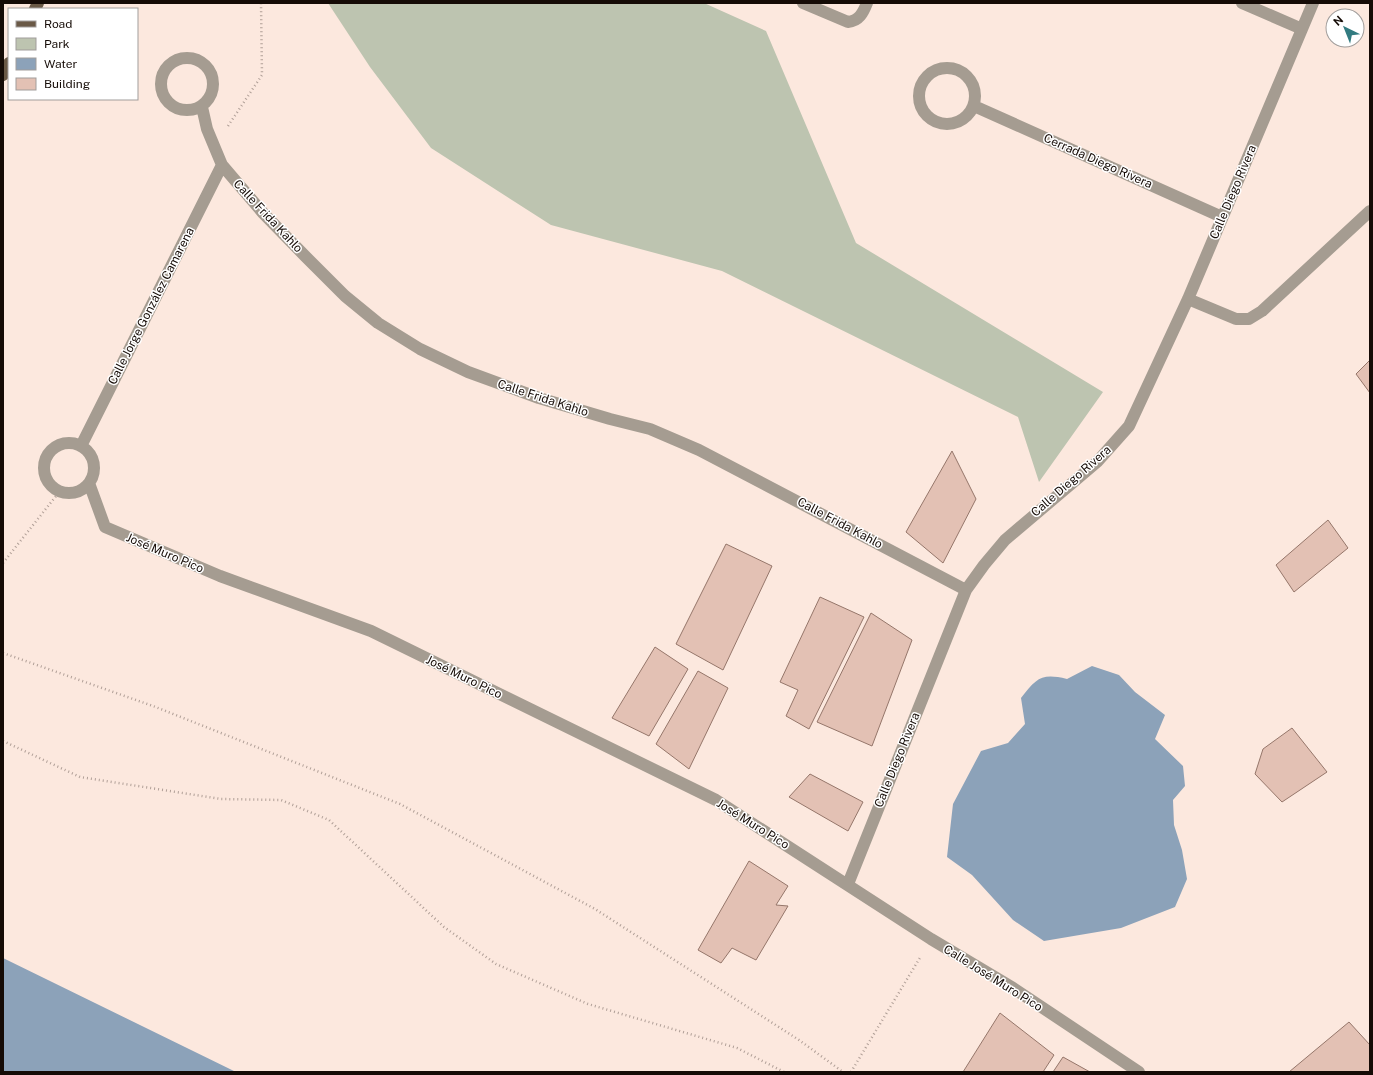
<svg xmlns="http://www.w3.org/2000/svg" width="1373" height="1075" viewBox="0 0 1373 1075" font-family="'Public Sans',sans-serif">
<style>
.green{fill:#bdc4b0}
.water{fill:#8ca2b9}
.building{fill:#e3c1b4;stroke:#95766a}
.lines{fill:none;stroke-linecap:round;stroke-linejoin:round}
.path{stroke:#b09f97;stroke-width:2.5;stroke-dasharray:1 3;stroke-linecap:butt}
.lane{stroke:#a59c91;stroke-width:12}
.street{stroke:#a59c91;stroke-width:12}
.primary{stroke:#6a5946;stroke-width:12}
.labels{text-anchor:middle;stroke-width:3;stroke-linejoin:round;paint-order:stroke}
.street-label{font-size:12px;fill:#150b06;stroke:#fff}
</style>
<rect width="100%" height="100%" fill="#fce8de"/>
<!-- green -->
<path class="green" d="M328,3H704L766,31L856,243L1103,392L1039,482L1018,417L722,271L551,225L431,148L370,67Z"/>
<!-- water -->
<path class="water" d="M1092,666L1119,675L1135,692L1165,715L1155,739L1183,766L1185,786L1173,800L1174,825L1182,850L1187,879L1175,907L1121,928L1044,941L1013,920L972,875L947,857L953,804L981,751L1008,743L1025,724L1021,698C1037,678 1041,673 1067,679Z
M3,958L236,1072H3Z"/>
<!-- building -->
<path class="building" d="M1370,360V393L1356,374Z
M952,451L976,499L943,563L906,532Z
M1328,520L1348,548L1294,592L1276,565Z
M726,544L772,566L723,670L676,644Z
M820,597L864,617L809,729L786,716L798,690L780,682Z
M871,613L912,640L872,746L817,722Z
M655,647L688,669L649,736L612,718Z
M698,671L728,688L689,769L656,744Z
M1292,728L1327,772L1282,802L1255,774L1263,749Z
M810,774L863,802L848,831L789,797Z
M749,861L788,886L776,905L788,906L756,960L732,948L721,963L698,950Z
M1000,1013L1054,1055L1043,1072H963Z
M1349,1022L1370,1045V1071L1368,1072H1289Z
M1063,1057L1090,1072H1053Z"/>
<g class="lines">
<!-- path -->
<path class="path" d="M228,126L262,75L261,3
M3,563L60,491
M3,653L153,706L400,804L595,909L799,1040L843,1072
M3,741L80,777L221,799L281,800L329,820L444,927L496,964L588,1004L737,1048L784,1072
M851,1072L921,956"/>
<!-- lane -->
<path class="lane" d="M803,3L848,22C859,21 863,13 867,3"/>
<!-- street -->
<path class="street" d="M1242,3L1302,29
M161 84a26 26 0 1 1 52 0a26 26 0 1 1-52 0Z
M919 96a28 28 0 1 1 56 0a28 28 0 1 1-56 0Z
M974,106L1222,217
M202,107L207,129L222,165L263,213L305,256L345,296L378,323L420,349L468,372L539,398L610,419L650,429L699,450L966,590
M1188,299L1236,319H1249L1262,311L1370,211
M44 468a25 25 0 1 1 50 0a25 25 0 1 1-50 0Z
M81,446L222,165
M89,483L105,527L220,576L371,631L716,800L931,939L1013,988L1139,1072
M848,884L966,590L984,565L1005,540L1097,462L1129,426L1188,299L1313,3"/>
<!-- primary -->
<path class="primary" d="M35,9L38,3
M3,75L9,63"/>
</g>
<g class="labels">
<!-- street labels -->
<g class="street-label">
<text transform="translate(1098 161) rotate(24)" y="4">Cerrada Diego Rivera</text>
<text transform="translate(1233 192) rotate(-67)" y="4">Calle Diego Rivera</text>
<text transform="translate(268 216) rotate(47)" y="4">Calle Frida Kahlo</text>
<text transform="translate(151 306) rotate(-63)" y="4">Calle Jorge González Camarena</text>
<text transform="translate(543 398) rotate(18)" y="4">Calle Frida Kahlo</text>
<text transform="translate(1071 481) rotate(-41)" y="4">Calle Diego Rivera</text>
<text transform="translate(840 523) rotate(28)" y="4">Calle Frida Kahlo</text>
<text transform="translate(165 553) rotate(23)" y="4">José Muro Pico</text>
<text transform="translate(464 677) rotate(26)" y="4">José Muro Pico</text>
<text transform="translate(897 760) rotate(-68)" y="4">Calle Diego Rivera</text>
<text transform="translate(753 824) rotate(32)" y="4">José Muro Pico</text>
<text transform="translate(993 978) rotate(32)" y="4">Calle José Muro Pico</text>
</g>
</g>
<!-- border -->
<rect width="1373" height="1075" fill="none" stroke="#150b06" stroke-width="8"/>
<!-- legend -->
<rect x="8" y="8" width="130" height="92" fill="#ffffff" stroke="#a19d9b"/>
<rect x="16" y="21" width="20" height="6" fill="#6a5946" stroke="#a19d9b"/>
<text x="44" y="28" font-size="12" fill="#150b06">Road</text>
<rect x="16" y="38" width="20" height="12" fill="#bdc4b0" stroke="#a19d9b"/>
<text x="44" y="48" font-size="12" fill="#150b06">Park</text>
<rect x="16" y="58" width="20" height="12" fill="#8ca2b9" stroke="#a19d9b"/>
<text x="44" y="68" font-size="12" fill="#150b06">Water</text>
<rect x="16" y="78" width="20" height="12" fill="#e3c1b4" stroke="#a19d9b"/>
<text x="44" y="88" font-size="12" fill="#150b06">Building</text>
<!-- north arrow -->
<g transform="translate(1345 28) rotate(317)"><circle r="19" fill="#ffffff" stroke="#a19d9b"/>
<path d="M0-3L7 15L0 10L-7 15Z" fill="#327b80"/>
<text y="-6" font-size="11" font-weight="bold" text-anchor="middle" fill="#150b06">N</text>
</g>
</svg>
